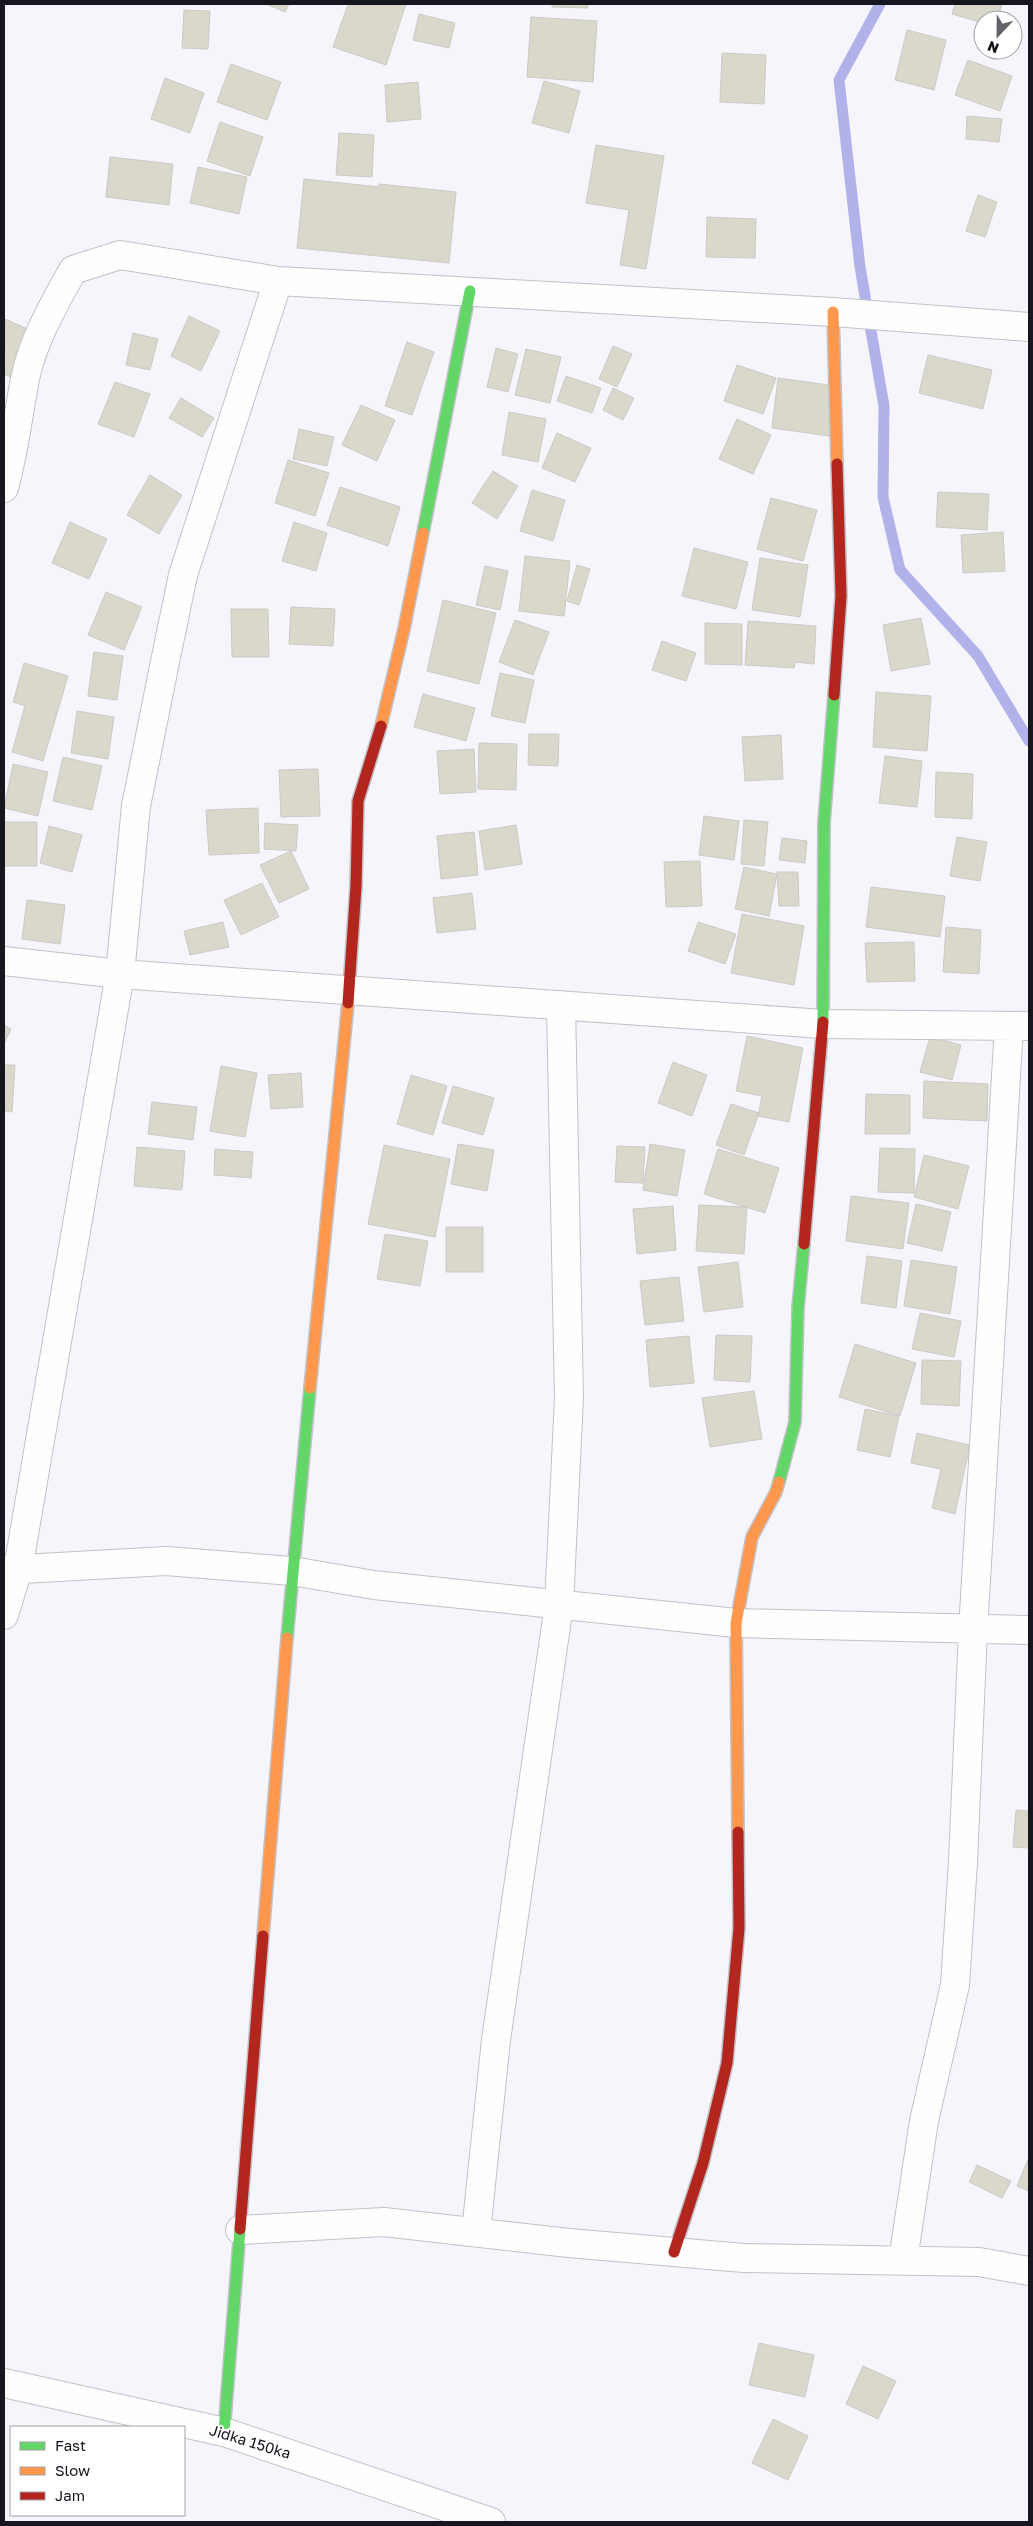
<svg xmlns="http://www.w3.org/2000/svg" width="1033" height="2526" viewBox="0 0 1033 2526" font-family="'Golos Text',sans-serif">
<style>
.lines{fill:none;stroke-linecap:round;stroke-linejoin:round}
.stream{stroke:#b1b2ea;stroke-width:11}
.building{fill:#dad8ca;stroke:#cbcac8}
.street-casing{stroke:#c1c2c9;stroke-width:30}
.fast-casing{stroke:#c1c2c9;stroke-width:14}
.slow-casing{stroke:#c1c2c9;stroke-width:14}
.jam-casing{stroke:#c1c2c9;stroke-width:14}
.street{stroke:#fefefe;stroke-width:28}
.fast{stroke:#63d668;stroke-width:11}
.slow{stroke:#ff974d;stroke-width:11}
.jam{stroke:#b3261e;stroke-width:11}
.labels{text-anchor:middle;stroke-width:4.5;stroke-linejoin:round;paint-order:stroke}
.street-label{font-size:15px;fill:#15161e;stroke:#fff}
</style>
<rect width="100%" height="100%" fill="#f5f5fb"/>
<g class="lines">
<!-- stream -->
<path class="stream" d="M880,4L839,80L860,267L884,406L883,497L900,570L978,656L1029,741"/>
</g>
<!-- building -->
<path class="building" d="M266,4H289L285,12Z
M348,4H406L386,65L333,47Z
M552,4H588V8L552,7Z
M955,4H1002L997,20H983V23L952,14Z
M184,10L210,11L208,49L182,48Z
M419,14L455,23L449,48L413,40Z
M531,17L597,21L593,82L527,77Z
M907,30L946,40L934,90L895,80Z
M722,53L766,55L764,104L720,102Z
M968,60L1012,76L1000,111L955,95Z
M231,64L281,82L267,120L217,102Z
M165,78L204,93L190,133L151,119Z
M544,81L580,91L569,133L532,123Z
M418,82L421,119L387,122L385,85Z
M967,116L1002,119L999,142L966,139Z
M220,122L263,137L250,176L207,161Z
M339,133L374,135L372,177L336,175Z
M596,145L664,156L646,269L620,265L629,210L586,203Z
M110,157L173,164L169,205L106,197Z
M198,167L247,177L239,214L190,203Z
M304,179L379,187V184L456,192L449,263L297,248Z
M978,195L997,202L985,237L966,231Z
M707,217L756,219L755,258L706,257Z
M189,316L220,331L201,371L171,356Z
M5,319L30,330L11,377L4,374Z
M133,333L158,339L150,370L126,365Z
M407,342L434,352L412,415L385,406Z
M613,346L632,354L617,387L599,379Z
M496,348L518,354L508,392L487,387Z
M526,349L561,357L550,403L515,395Z
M928,355L992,370L983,409L919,393Z
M737,365L776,378L763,414L724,401Z
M566,376L601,388L592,413L557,401Z
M778,378L836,386L829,436L772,428Z
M115,382L150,394L134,437L98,424Z
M613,388L634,398L623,420L603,410Z
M181,398L214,418L202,437L169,418Z
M361,405L395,420L377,461L342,445Z
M509,412L546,419L538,462L502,455Z
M737,419L771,435L753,474L719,459Z
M299,429L334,437L327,466L293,459Z
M557,433L591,448L575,482L542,468Z
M288,460L329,473L315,516L275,503Z
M493,471L518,486L497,519L472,503Z
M150,475L182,495L159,534L127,515Z
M340,487L400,507L388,546L327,525Z
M532,490L565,500L553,541L520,531Z
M938,492L989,494L987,530L936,527Z
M771,498L817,510L803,561L757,549Z
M70,522L107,539L89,579L52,563Z
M294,522L327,533L316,571L282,561Z
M1003,532L1005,571L963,573L961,535Z
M694,548L748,562L736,609L682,596Z
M525,556L570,561L564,616L519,611Z
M760,558L808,565L800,617L752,610Z
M577,565L590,569L579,605L567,601Z
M485,566L508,571L500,610L476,605Z
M106,592L142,607L124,650L88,635Z
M443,600L496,613L479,684L427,671Z
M291,607L335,609L333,646L289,644Z
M231,609H268L269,657H232Z
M921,618L930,664L891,671L883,625Z
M515,620L549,632L533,675L499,662Z
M748,621L816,626L814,664L795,662L794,668L745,665Z
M705,623L742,624V665L705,664Z
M662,641L696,653L686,681L652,670Z
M94,652L123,656L117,700L88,696Z
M24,663L68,676L43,761L12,752L25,706L13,702Z
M500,673L534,680L525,723L491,716Z
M876,692L931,696L927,751L873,747Z
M423,694L475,708L466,741L414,727Z
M77,711L114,717L108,759L71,753Z
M529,734H559L558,766L528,765Z
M781,735L783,779L745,781L742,737Z
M479,743L517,744L516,790L478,789Z
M474,749L476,792L440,794L437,751Z
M885,756L922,761L917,807L879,803Z
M63,757L102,766L92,810L53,801Z
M13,764L48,772L38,816L4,808Z
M318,769L320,816L281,817L279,770Z
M936,772L973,774L972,819L935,817Z
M258,808L259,853L209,855L206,810Z
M704,816L739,821L734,860L699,855Z
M744,820L768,822L764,866L741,864Z
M4,822H37V866H4Z
M265,823L298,825L296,851L264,849Z
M516,825L522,864L485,870L479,831Z
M49,826L82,835L72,872L40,863Z
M474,832L478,875L441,879L437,836Z
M957,837L987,842L980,881L950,876Z
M782,838L807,841L805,863L779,860Z
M291,851L309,889L279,903L260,865Z
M700,861L702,906L666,907L664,862Z
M744,867L777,874L769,916L735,909Z
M777,872H798L799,906H779Z
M262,883L279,917L241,935L224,900Z
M871,887L945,896L940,937L866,927Z
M472,893L476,929L437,933L433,898Z
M27,900L65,905L60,944L22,939Z
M742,914L804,926L794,985L731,973Z
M223,922L229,947L190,955L184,931Z
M698,922L736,934L725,964L688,951Z
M946,927L981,930L979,974L943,972Z
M914,942L915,981L867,982L865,943Z
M4,1025L11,1029L4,1044Z
M747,1036L803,1048L789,1122L758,1116L762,1096L736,1091Z
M930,1037L961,1045L952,1080L920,1072Z
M673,1062L707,1075L692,1116L658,1103Z
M4,1065H15L12,1112L4,1111Z
M221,1066L257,1073L245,1137L210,1131Z
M301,1073L303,1107L271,1109L268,1075Z
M411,1075L447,1086L433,1135L397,1124Z
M924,1081L988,1084L987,1121L923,1118Z
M453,1086L494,1098L483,1135L442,1123Z
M866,1094L910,1095V1134H865Z
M152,1102L197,1107L193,1140L148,1134Z
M731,1104L759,1113L744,1155L716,1145Z
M458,1144L494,1150L487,1191L451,1184Z
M650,1144L685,1150L677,1196L643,1190Z
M384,1145L450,1159L435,1237L368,1224Z
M617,1146L645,1147L643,1183L615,1182Z
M137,1147L185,1151L182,1190L134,1186Z
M880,1148L915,1149L914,1193L878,1192Z
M215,1149L253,1152L251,1178L214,1175Z
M718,1149L779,1168L765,1213L704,1194Z
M924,1155L969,1166L958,1209L914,1197Z
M851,1196L909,1203L903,1249L846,1241Z
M916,1204L951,1212L942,1251L907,1243Z
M699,1205L747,1207L744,1254L696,1251Z
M673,1206L676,1250L637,1254L633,1209Z
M446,1227H483V1272H446Z
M385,1234L428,1241L420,1286L377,1279Z
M867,1256L902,1261L896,1308L861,1303Z
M911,1260L957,1267L950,1314L904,1306Z
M738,1262L743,1307L704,1312L698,1267Z
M679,1277L684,1321L645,1325L640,1281Z
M920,1313L961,1321L954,1357L912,1349Z
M716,1335L752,1336L750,1382L714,1380Z
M689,1336L694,1383L650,1387L646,1340Z
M855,1344L916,1363L900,1416L839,1397Z
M922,1360L961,1361L959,1406L921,1404Z
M754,1391L762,1439L710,1447L702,1398Z
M865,1409L899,1416L890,1457L857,1450Z
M917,1433L970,1445L955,1514L932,1508L941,1469L911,1463Z
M1016,1810L1029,1811V1848L1013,1847Z
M1029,2157V2191L1017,2186Z
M977,2165L1011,2181L1002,2198L969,2182Z
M759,2343L814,2355L805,2397L749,2385Z
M863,2366L896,2381L878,2419L846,2404Z
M773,2419L808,2436L788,2480L752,2463Z"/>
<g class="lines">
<defs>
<path id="street" d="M4,488C14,452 18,416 25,379C33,340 54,304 73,270L120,255L278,281L833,312L1029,327
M4,961L120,974L823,1024L1029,1026
M4,1570L166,1561L292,1571L374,1585L736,1623L1029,1630
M4,1615L18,1569L120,974L136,806L166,657L183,575L278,281
M240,2230L384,2222L569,2243L744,2258L979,2262L1029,2271
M476,2232L496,2040L559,1605L569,1398L561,1005
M903,2260L924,2121L955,1985L963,1862L973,1630L1009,1026
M4,2383L224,2432L491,2522"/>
<path id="fast" d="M423,533L470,291
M823,1022L824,823L834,695
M779,1482L795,1422L798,1307L804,1244
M287,1638L310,1388
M224,2432L240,2229"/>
<path id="slow" d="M833,312L837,464
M381,726L404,629L423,533
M310,1388L348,1003
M738,1832L736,1623L752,1537L776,1492L779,1482
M263,1936L287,1638"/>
<path id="jam" d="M834,695L841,596L837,464
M348,1003L356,886L358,801L381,726
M804,1244L823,1022
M240,2229L263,1936
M674,2252L703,2163L727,2063L739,1928L738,1832"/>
</defs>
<!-- street casing -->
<use href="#street" class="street-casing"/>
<!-- fast casing -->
<use href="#fast" class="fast-casing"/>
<!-- slow casing -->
<use href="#slow" class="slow-casing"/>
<!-- jam casing -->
<use href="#jam" class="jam-casing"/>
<!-- street -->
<use href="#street" class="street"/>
<!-- fast -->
<use href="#fast" class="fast"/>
<!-- slow -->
<use href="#slow" class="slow"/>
<!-- jam -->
<use href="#jam" class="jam"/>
</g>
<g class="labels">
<!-- street labels -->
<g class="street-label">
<text transform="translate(250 2442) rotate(17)" y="5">Jidka 150ka</text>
</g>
</g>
<!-- border -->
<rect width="1033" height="2526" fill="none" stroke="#15161e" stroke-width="10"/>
<!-- legend -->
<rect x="10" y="2426" width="175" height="90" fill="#ffffff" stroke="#a1a2a5"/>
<rect x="20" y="2442" width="25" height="8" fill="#63d668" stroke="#a1a2a5"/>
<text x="55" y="2451" font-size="15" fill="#15161e">Fast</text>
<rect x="20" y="2467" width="25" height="8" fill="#ff974d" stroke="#a1a2a5"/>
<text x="55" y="2476" font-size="15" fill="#15161e">Slow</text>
<rect x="20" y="2492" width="25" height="8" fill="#b3261e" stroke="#a1a2a5"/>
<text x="55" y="2501" font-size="15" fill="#15161e">Jam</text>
<!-- north arrow -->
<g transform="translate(998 35) rotate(202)"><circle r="24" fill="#ffffff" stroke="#a1a2a5"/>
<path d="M0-4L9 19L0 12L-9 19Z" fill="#63646b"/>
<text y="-8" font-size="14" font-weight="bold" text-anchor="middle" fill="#15161e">N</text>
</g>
</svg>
